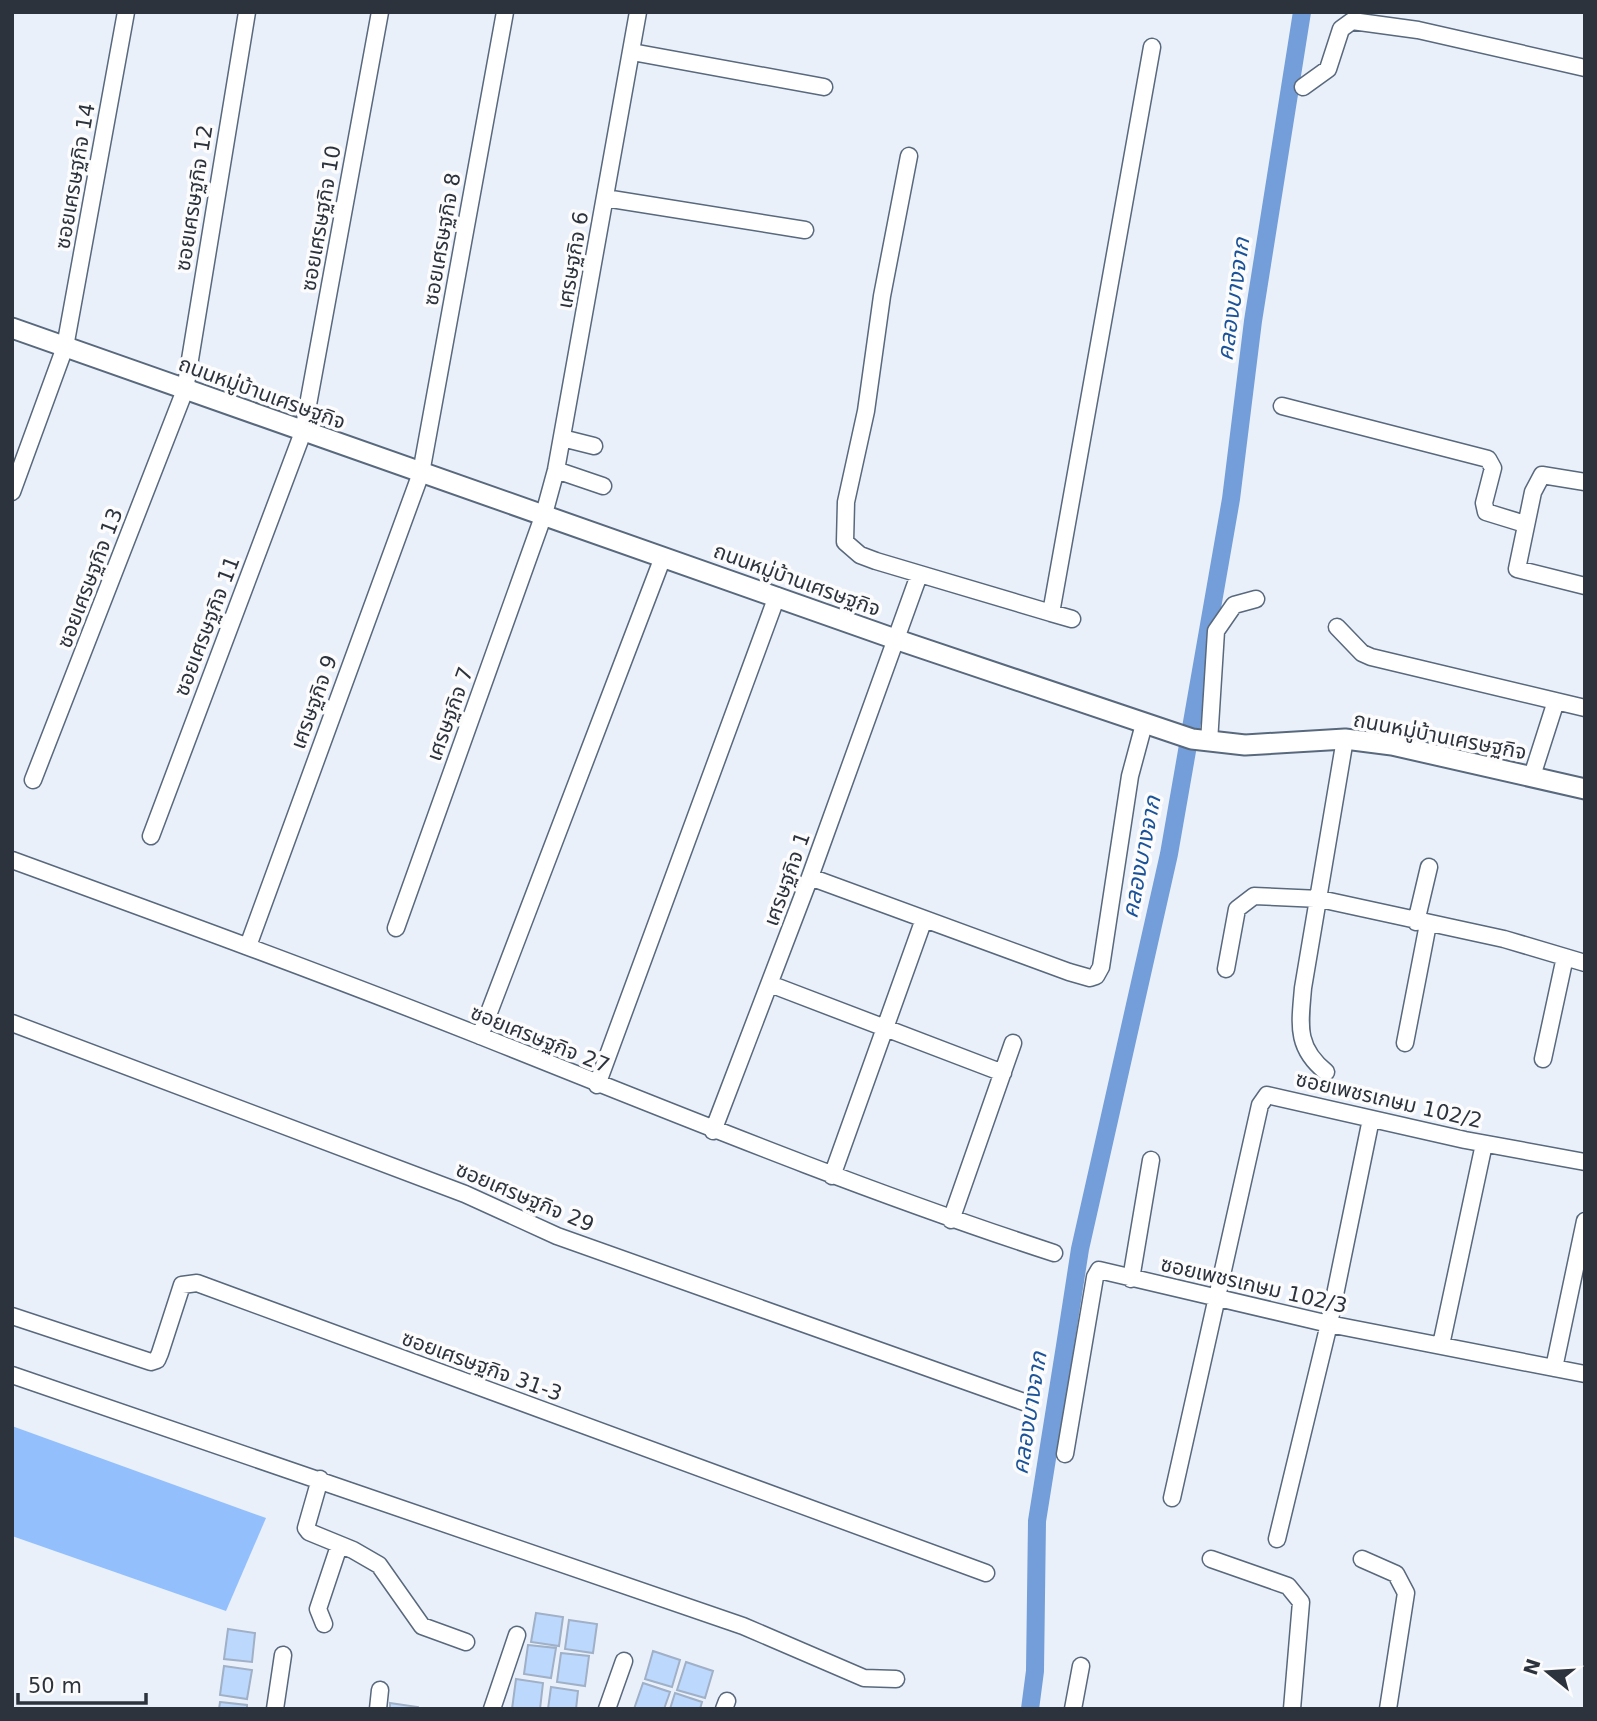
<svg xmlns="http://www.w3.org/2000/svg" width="1597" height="1721" viewBox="0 0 1597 1721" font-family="'DejaVu Sans','Noto Sans Thai',sans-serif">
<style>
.forest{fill:#93c0fd}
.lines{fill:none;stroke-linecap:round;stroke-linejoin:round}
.canal{stroke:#739ed9;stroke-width:18}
.building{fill:#bdd8fd;stroke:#9fb0c7;stroke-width:2}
.minor-casing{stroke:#58687d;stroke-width:19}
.tertiary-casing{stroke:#58687d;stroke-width:23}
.minor{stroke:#fff;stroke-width:16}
.tertiary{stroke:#fff;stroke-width:19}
.labels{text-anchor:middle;stroke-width:7;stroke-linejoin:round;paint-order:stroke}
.street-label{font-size:21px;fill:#2d333d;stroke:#fcfcfc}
.water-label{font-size:23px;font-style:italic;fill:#1b539a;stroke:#fcfcfc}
</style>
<rect width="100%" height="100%" fill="#e9f0fa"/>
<!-- forest -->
<path class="forest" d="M12,1426L266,1518L226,1611L12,1536Z"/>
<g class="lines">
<!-- canal -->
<path class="canal" d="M1030,1709L1035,1671L1037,1521L1065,1346L1080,1249L1169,854L1231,499L1253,321L1302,12"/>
</g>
<!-- building -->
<path class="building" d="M536,1613L563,1617L559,1646L531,1642Z
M569,1620L597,1624L593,1653L565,1649Z
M228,1629L255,1633L252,1662L224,1659Z
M528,1645L556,1648L551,1678L524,1674Z
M653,1651L680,1660L672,1687L645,1679Z
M561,1653L589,1656L585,1686L557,1682Z
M686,1662L713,1671L705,1698L677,1690Z
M224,1666L252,1670L247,1699L220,1695Z
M516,1679L543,1683L540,1709H512Z
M643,1683L670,1692L664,1709H634Z
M551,1687L578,1691L576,1709H548Z
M675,1693L702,1702L700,1709H670Z
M220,1702L247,1705V1709H219Z
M390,1703L418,1707V1709H390Z"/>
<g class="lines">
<defs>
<path id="minor" d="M632,52L824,87
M1303,87L1328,69L1341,29L1352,21L1418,30L1585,68
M909,156L882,296L866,411L846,502L845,542L860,555L876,561L1051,613
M605,198L805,230
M1282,406L1488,459L1493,468L1484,503L1486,512L1525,524
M562,438L594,446
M556,470L603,486
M1585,482L1542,475L1533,492L1517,569L1585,586
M12,492L65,347L126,12
M1072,619L1051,613L1152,47
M1337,627L1362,653L1371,657L1585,708
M1209,742L1216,631L1234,605L1256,599
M1532,776L1556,701
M33,780L185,390L247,12
M151,836L303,432L380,12
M12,860C168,917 324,974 478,1035C669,1111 858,1189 1054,1253
M810,877L1069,972L1090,978L1096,976L1101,967L1130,776L1144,724
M1416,922L1429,867
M396,928L544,514L556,470L638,12
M248,946L421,473L505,12
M1226,969L1237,909L1254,896L1320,899L1504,939L1585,963
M770,984L1003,1073
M12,1023L465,1194L557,1236L1024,1402
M480,1036L663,557
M1405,1043L1428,924
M1543,1059L1565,957
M1326,1072C1295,1047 1300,1024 1303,988L1345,739
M597,1085L777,596
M713,1131L810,877L919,575
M832,1176L924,919
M951,1220L1013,1043
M1131,1279L1151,1160
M12,1316L151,1362L157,1360L160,1353L182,1285L197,1283L986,1573
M1441,1345L1484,1144
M1554,1368L1585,1221
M12,1375L743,1626L864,1678L896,1679
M1065,1454L1095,1277L1099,1270L1329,1324L1585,1374
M320,1479L306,1528L309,1532L353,1550L379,1565L422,1626L466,1642
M1172,1498L1260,1105L1267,1095L1465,1140L1585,1162
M1277,1539L1329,1324L1371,1119
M1211,1559L1288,1586L1301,1602L1292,1709
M1362,1559L1396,1574L1406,1593L1388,1709
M324,1624L318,1609L339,1546
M275,1709L283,1655
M378,1709L380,1690
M492,1709L517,1635
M607,1709L624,1661
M724,1709L727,1701
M1073,1709L1081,1666"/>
<path id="tertiary" d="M12,328L895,639L1192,739L1245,745L1345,739L1392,745L1585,789"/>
</defs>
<!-- minor casing -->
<use href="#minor" class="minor-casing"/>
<!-- tertiary casing -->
<use href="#tertiary" class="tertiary-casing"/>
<!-- minor -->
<use href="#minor" class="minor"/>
<!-- tertiary -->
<use href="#tertiary" class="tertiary"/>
</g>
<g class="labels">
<!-- street labels -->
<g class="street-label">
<text transform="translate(75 176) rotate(-80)" y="7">ซอยเศรษฐกิจ 14</text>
<text transform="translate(194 198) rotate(-81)" y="7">ซอยเศรษฐกิจ 12</text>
<text transform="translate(321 218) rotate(-80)" y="7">ซอยเศรษฐกิจ 10</text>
<text transform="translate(442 239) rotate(-80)" y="7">ซอยเศรษฐกิจ 8</text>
<text transform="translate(573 260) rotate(-80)" y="7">เศรษฐกิจ 6</text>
<text transform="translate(262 393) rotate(20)" y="7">ถนนหมู่บ้านเศรษฐกิจ</text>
<text transform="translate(90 578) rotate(-69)" y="7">ซอยเศรษฐกิจ 13</text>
<text transform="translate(797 580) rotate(20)" y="7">ถนนหมู่บ้านเศรษฐกิจ</text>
<text transform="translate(207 626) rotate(-69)" y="7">ซอยเศรษฐกิจ 11</text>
<text transform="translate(314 702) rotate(-70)" y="7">เศรษฐกิจ 9</text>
<text transform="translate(450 714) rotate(-70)" y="7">เศรษฐกิจ 7</text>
<text transform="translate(1440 736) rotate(11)" y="7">ถนนหมู่บ้านเศรษฐกิจ</text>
<text transform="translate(787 879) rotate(-70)" y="7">เศรษฐกิจ 1</text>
<text transform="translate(540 1039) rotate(22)" y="7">ซอยเศรษฐกิจ 27</text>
<text transform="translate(1389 1100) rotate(13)" y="7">ซอยเพชรเกษม 102/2</text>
<text transform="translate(525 1197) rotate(23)" y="7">ซอยเศรษฐกิจ 29</text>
<text transform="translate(1254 1285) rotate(13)" y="7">ซอยเพชรเกษม 102/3</text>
<text transform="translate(482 1366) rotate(20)" y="7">ซอยเศรษฐกิจ 31-3</text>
</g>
<!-- water labels -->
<g class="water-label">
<text transform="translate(1233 299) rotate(-82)" y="8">คลองบางจาก</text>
<text transform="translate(1141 857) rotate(-79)" y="8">คลองบางจาก</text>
<text transform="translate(1029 1413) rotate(-81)" y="8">คลองบางจาก</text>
</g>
</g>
<!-- border -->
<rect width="1597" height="1721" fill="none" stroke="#2d333d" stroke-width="28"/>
<!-- north arrow -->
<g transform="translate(1548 1672) rotate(288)" stroke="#fcfcfc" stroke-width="5" paint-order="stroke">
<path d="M0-5L12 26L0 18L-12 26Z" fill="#2d333d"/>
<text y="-10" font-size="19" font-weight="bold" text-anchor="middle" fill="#2d333d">N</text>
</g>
<!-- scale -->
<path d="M18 1693v10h128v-10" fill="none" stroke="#2d333d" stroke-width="3.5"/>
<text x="28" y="1693" font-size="21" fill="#2d333d" stroke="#fcfcfc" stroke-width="5" paint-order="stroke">50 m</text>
</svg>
